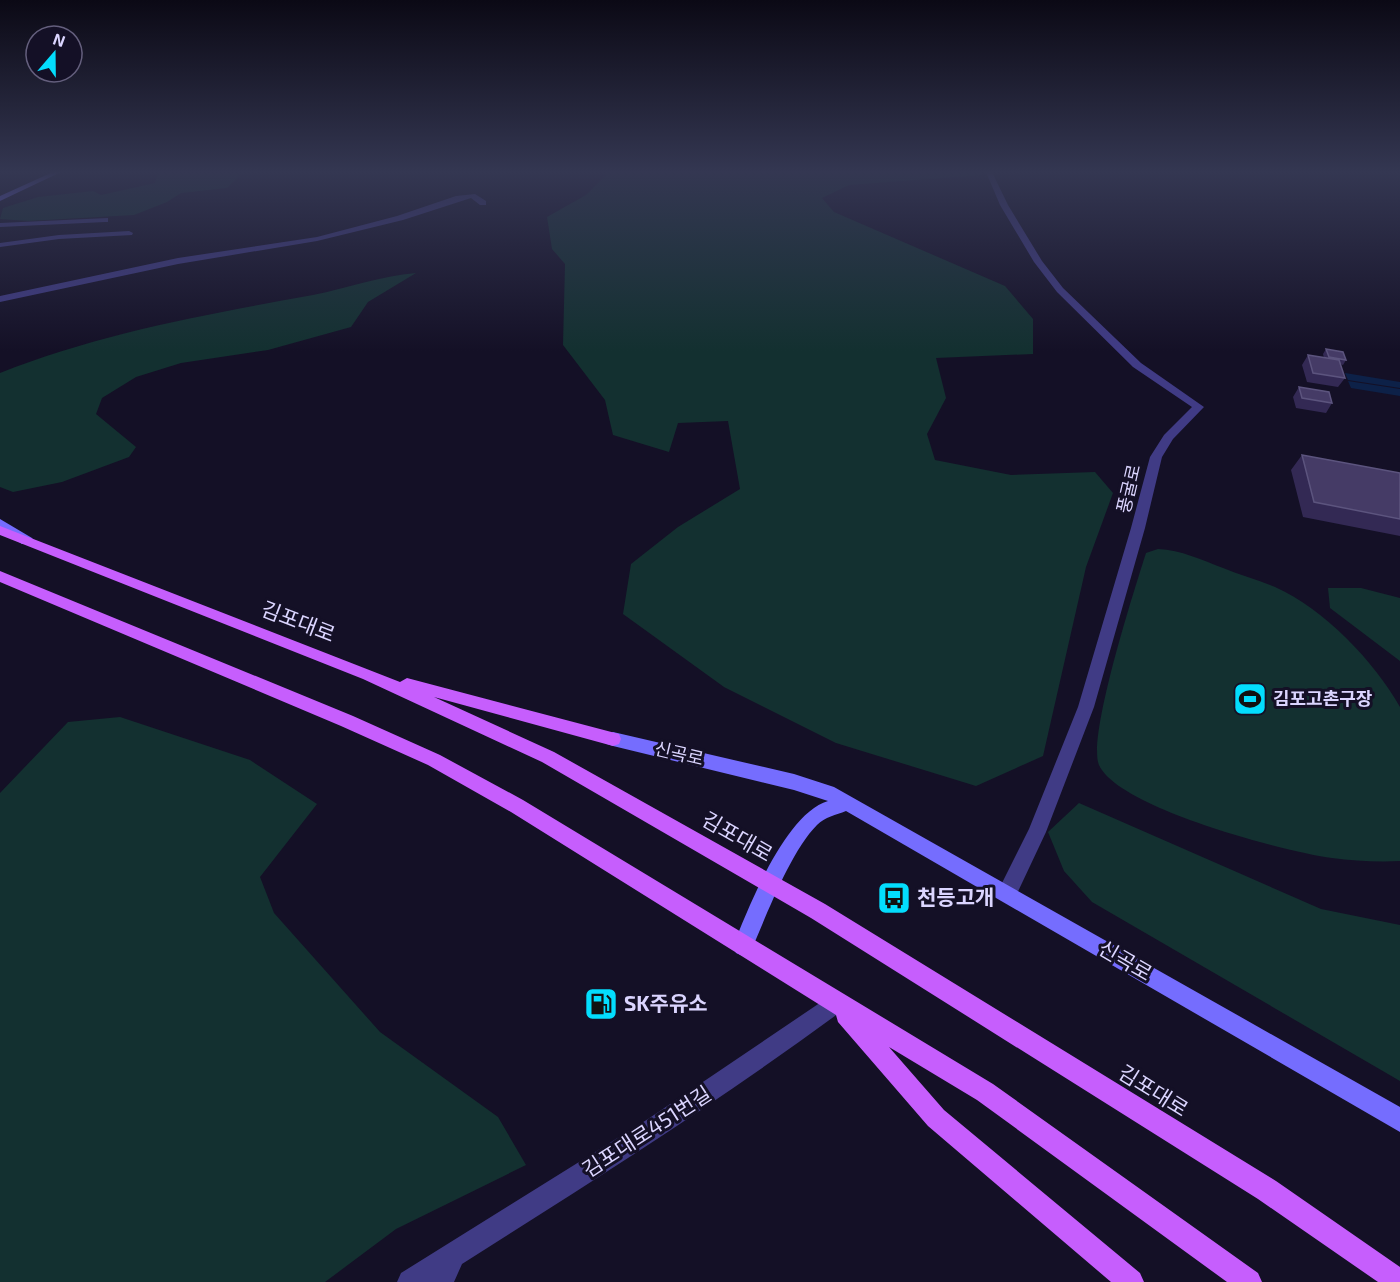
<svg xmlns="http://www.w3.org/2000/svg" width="1400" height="1282" viewBox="0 0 1400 1282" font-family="'Exo 2','Noto Sans KR',sans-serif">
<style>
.green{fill:#133030}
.water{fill:#0d2148}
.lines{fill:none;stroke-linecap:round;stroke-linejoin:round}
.street{fill:#403b85;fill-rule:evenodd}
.secondary{fill:#756dfe;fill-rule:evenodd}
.primary{fill:#c65efd;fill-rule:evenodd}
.wall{fill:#332954}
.building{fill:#453b66;stroke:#5c547e;stroke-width:1.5}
.labels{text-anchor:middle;stroke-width:6;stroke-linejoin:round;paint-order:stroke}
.street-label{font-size:18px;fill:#dbd5ff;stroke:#141026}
.poi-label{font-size:18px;font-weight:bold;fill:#dbd5ff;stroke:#141026;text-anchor:start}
.near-street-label{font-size:21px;fill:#dbd5ff;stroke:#141026}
.near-poi-label{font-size:21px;font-weight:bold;fill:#dbd5ff;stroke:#141026;text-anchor:start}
</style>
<rect width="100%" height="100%" fill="#141026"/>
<!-- green -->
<path class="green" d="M158,172L242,173L227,188L181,193L167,202L134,215L28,221L0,219L3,208L38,197L93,191L101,195L155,183Z
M604,172H981L983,175L849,185L822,198L834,212L1005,286L1033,319V354L936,358L946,398L927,434L935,460L1011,475L1095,472L1113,493L1086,567L1043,756L976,786L836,743L724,687L623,614L631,564L678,527L740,489L728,421L678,423L669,452L613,435L605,400L563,345L565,264L552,249L547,217L586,195L606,175Z
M416,273L368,302L351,327L268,350L181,363L136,377L102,398L96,414L136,447L129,457L62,482L13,492L0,487V373C100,333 208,314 313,295C348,288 380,276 416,273Z
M1158,549C1181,550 1202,560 1223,568C1240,575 1259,580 1275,587C1324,609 1374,661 1400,707V861C1378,862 1354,861 1332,858C1286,852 1118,808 1099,765C1087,737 1135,588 1146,553Z
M1328,588H1361L1400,598V661L1330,608Z
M120,717L250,760L317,804L260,877L274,913L380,1032L498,1117L526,1165L396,1229L325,1282H0V793L68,722Z
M1079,803L1321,909L1400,925V1081L1092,902L1064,871L1048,832Z"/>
<!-- water -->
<path class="water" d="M1345,373L1400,382V388L1348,380Z
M1348,381L1400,389V396L1351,388Z"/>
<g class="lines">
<!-- street -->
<path class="street" d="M986,172H992L1008,205L1042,261L1063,288L1141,363L1204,407L1173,439L1162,457L1145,528L1094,707L1046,832L1014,900L1007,902L1000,900L997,893L1029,829L1078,707L1131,528L1150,457L1164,435L1192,407L1133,367L1057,292L1034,262L1000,205Z
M475,194L486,201V205H480L471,198L403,220L317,241L178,264L0,302V296L178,258L317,237L397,216L456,196Z
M108,218V222H105L0,227V223Z
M129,231L133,233L132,235L59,239L0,247V243L59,235Z
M836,992L843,996L847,1003L843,1010C720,1101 591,1182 462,1264L454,1282H397L401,1273L648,1119Z"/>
<!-- secondary -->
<path class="secondary" d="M53,172H61L0,201V196Z
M0,519L32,538L34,541L32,544H22L0,529Z
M613,732L794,774L834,787L1400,1107V1132L846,811C836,815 825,817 817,825C790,852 766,917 750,953L743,956L736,953L733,946C749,906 785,814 828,801L794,790L613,746L607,744L605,739L607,734Z"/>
<!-- primary -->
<path class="primary" d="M0,526L400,682L407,678L619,734L621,739L619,744L613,746L434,697L554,752L825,904L1276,1181L1400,1267V1282H1378L1258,1199L811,918L542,762L363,679L0,535Z
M0,571L353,716L440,755L523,800L993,1084L1258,1273L1262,1282H1227L977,1100L889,1047L944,1110L1140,1273L1144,1282H1111L928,1126L838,1022L836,1015L511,812L428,765L341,726L0,582Z"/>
</g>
<!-- wall -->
<path class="wall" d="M1326,349L1346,360L1343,365L1340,364L1345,378L1338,387L1307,382L1302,365L1308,355L1324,358L1323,354Z
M1299,387L1332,403L1326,413L1296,408L1293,397Z
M1302,455L1400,473V536L1303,517L1291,470Z"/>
<!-- building -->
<path class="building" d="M1326,349L1343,352L1346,360L1329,357Z
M1308,355L1339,360L1345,378L1313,373Z
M1299,387L1329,392L1332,403L1302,398Z
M1302,455L1400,473V519L1314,502Z"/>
<!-- sky -->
<linearGradient id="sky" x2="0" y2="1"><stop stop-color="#0b0915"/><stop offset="0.49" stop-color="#343752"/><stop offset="1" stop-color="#343752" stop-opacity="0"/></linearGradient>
<rect width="1400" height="351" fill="url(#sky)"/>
<!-- icons -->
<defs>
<symbol id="stadium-square" viewBox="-11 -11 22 22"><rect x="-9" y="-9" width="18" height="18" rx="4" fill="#03ddfd" stroke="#141026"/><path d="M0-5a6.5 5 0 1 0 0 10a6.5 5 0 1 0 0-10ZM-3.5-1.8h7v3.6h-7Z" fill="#111"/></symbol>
<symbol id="bus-square" viewBox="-11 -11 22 22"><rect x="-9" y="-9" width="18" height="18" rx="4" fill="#03ddfd" stroke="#141026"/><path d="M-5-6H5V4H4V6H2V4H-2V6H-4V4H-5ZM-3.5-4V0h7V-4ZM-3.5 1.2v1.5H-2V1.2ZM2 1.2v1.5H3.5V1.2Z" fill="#111"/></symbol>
<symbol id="fuel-square" viewBox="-11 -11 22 22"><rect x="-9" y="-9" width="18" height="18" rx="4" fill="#03ddfd" stroke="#141026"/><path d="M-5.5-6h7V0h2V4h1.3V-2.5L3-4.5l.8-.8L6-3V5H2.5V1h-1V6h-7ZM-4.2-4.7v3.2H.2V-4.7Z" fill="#111"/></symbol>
</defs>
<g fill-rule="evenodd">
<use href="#stadium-square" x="1231" y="680" width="38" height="38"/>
<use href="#bus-square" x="875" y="879" width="38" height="38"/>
<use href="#fuel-square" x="582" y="985" width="38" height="38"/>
</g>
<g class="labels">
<!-- street labels -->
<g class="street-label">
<text transform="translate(1129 489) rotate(-77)" y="6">풍굴로</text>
<text transform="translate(679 754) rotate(13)" y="6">신곡로</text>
</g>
<!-- poi labels -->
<g class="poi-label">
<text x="1273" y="705">김포고촌구장</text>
</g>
<!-- near-street labels -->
<g class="near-street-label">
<text transform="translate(298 622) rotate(21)" y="7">김포대로</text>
<text transform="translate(737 837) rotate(30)" y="7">김포대로</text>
<text transform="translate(1125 961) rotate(30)" y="7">신곡로</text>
<text transform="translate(1153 1091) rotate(32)" y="7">김포대로</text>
<text transform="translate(647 1132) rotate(-33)" y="7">김포대로451번길</text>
</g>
<!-- near-poi labels -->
<g class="near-poi-label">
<text x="917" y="905">천등고개</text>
<text x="624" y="1011">SK주유소</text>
</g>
</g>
<!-- north arrow -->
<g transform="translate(54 54) rotate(20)"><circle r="28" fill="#141026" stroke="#645f7d" stroke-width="1.5"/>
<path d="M0-4.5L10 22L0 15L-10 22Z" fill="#03ddfd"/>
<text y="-9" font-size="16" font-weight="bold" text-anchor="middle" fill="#dbd5ff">N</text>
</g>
</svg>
